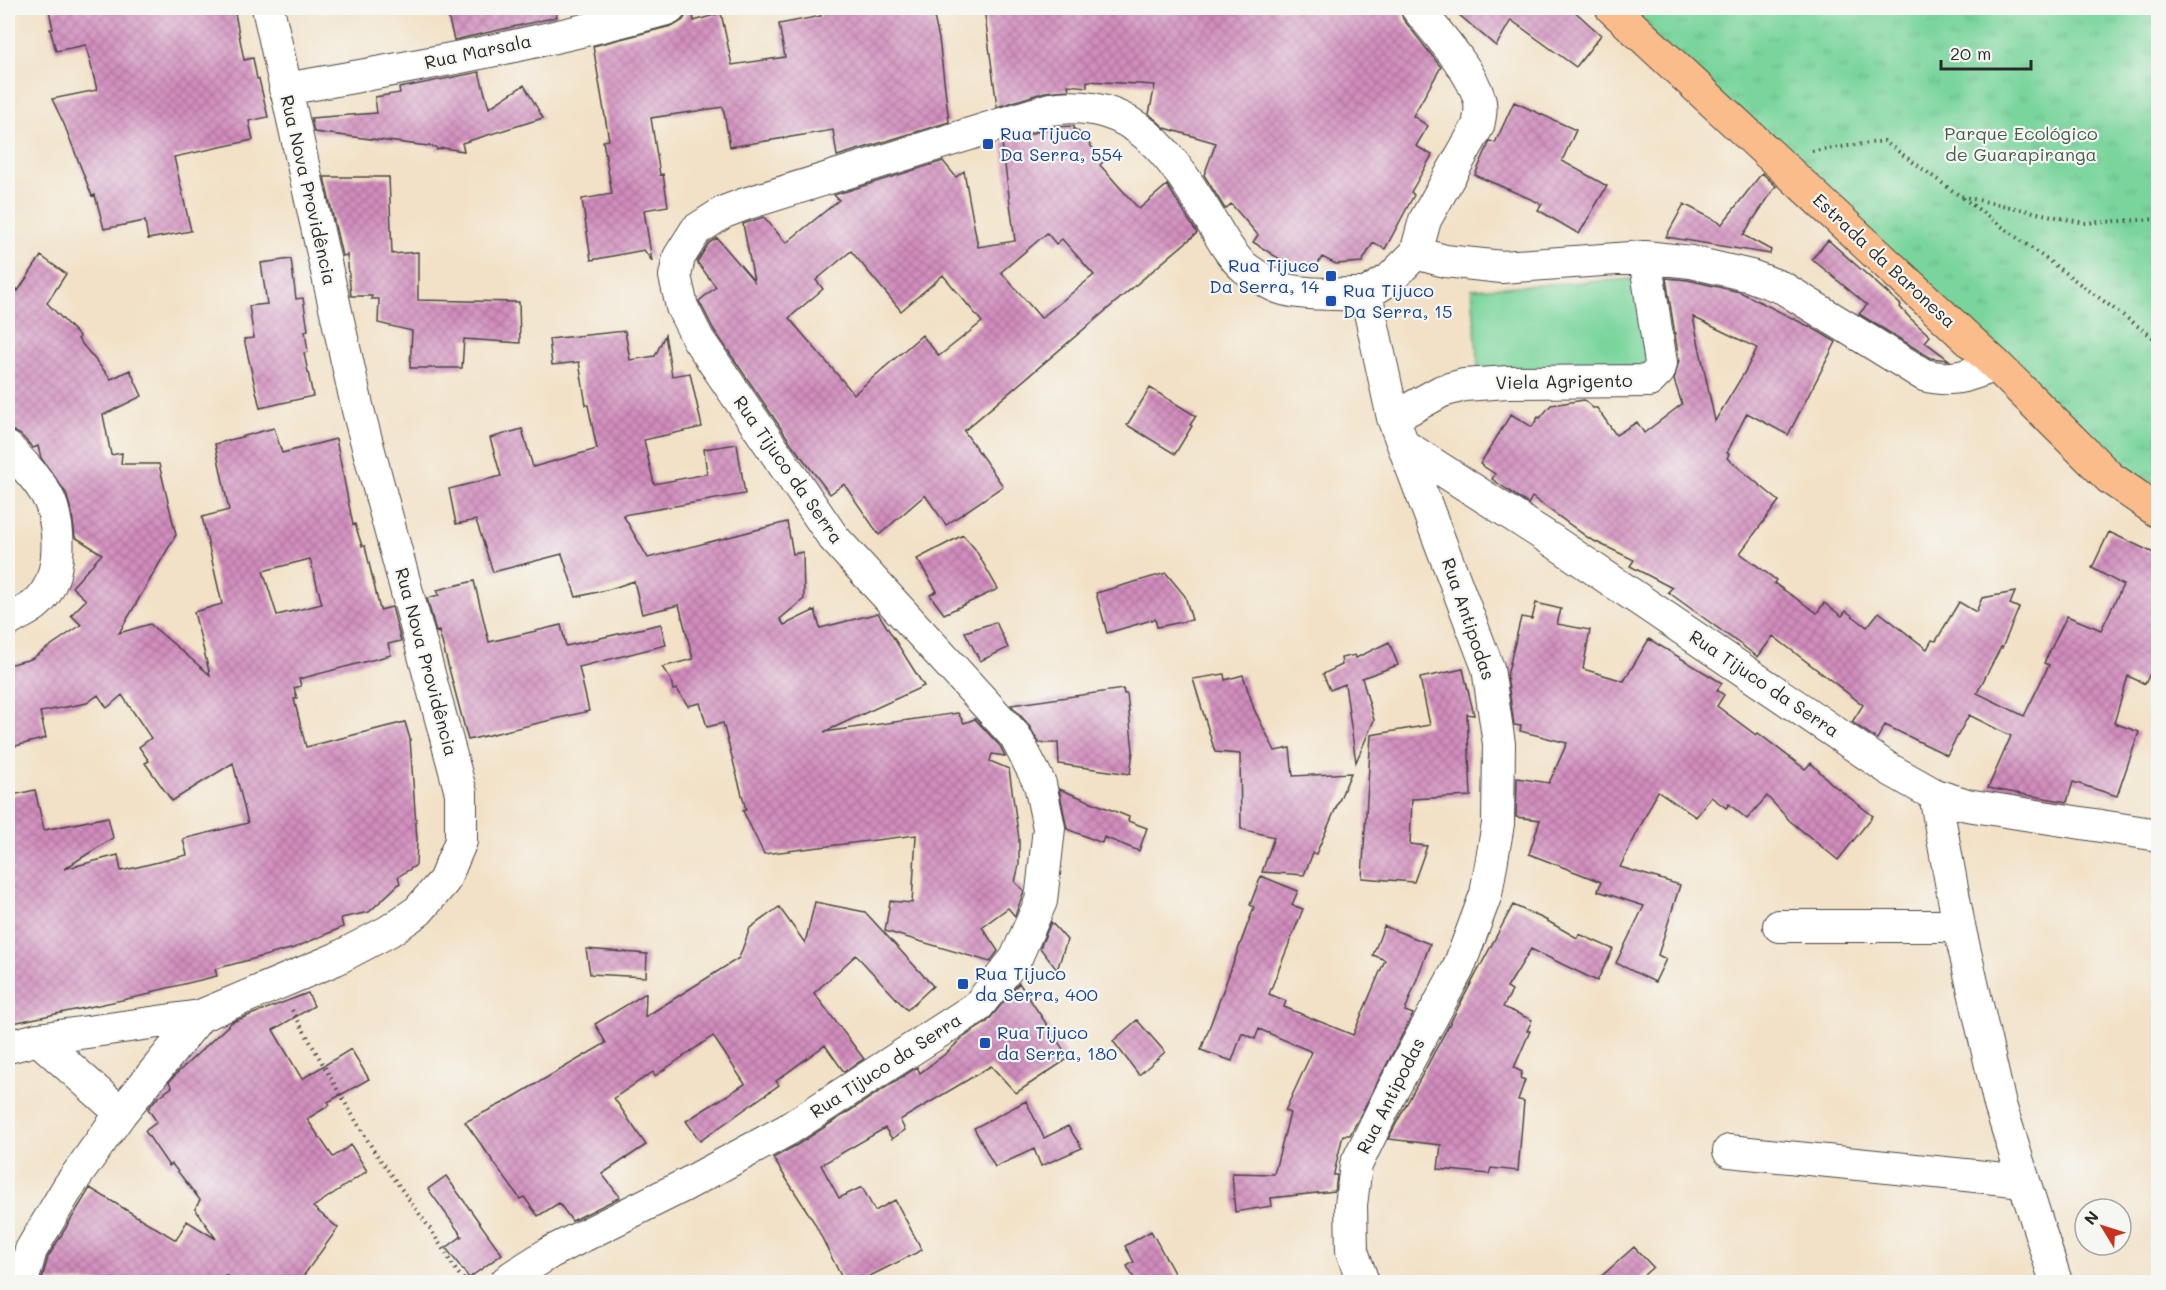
<svg xmlns="http://www.w3.org/2000/svg" width="2166" height="1290" viewBox="0 0 2166 1290" font-family="Mali,sans-serif">
<style>
.park{fill:url(#park-tufts);stroke:#528064;stroke-width:1.5}
.garden{fill:#7ad59c;stroke:#528064;stroke-width:1.5}
.building{fill:url(#building-cross-hatch);fill-rule:evenodd}
.lines{fill:none;stroke-linecap:round;stroke-linejoin:round}
.minor-casing{stroke:#494642;stroke-width:34}
.major-casing{stroke:#494642;stroke-width:35}
.path{stroke:#494642;stroke-width:4;stroke-dasharray:1.5 4.5;stroke-linecap:butt}
.minor{stroke:#fff;stroke-width:32}
.major{stroke:#f9bc8a;stroke-width:33}
.transit-dot{fill:#1a4fb4;stroke:#f6f6f2;stroke-width:2}
.labels{text-anchor:middle;stroke-width:4.5;stroke-linejoin:round;paint-order:stroke}
.street-label{font-size:18px;fill:#2b2b2b;stroke:#f6f6f2}
.transit-label{font-size:18px;fill:#164399;stroke:#f6f6f2;text-anchor:start}
.park-label{font-size:18px;fill:#435e4d;stroke:#f6f6f2}
</style>
<defs>
<pattern id="park-tufts" width="24" height="20" patternUnits="userSpaceOnUse" patternTransform="scale(1.5)"><rect width="24" height="20" fill="#7ad59c"/><path d="M3 7l-1-3M5 7V3M7 7l1-3M15 17l-1-3M17 17v-4M19 17l1-3" fill="none" stroke="#6ab787"/></pattern>
<pattern id="building-cross-hatch" width="8" height="8" patternUnits="userSpaceOnUse" patternTransform="scale(1.5)"><rect width="8" height="8" fill="#d28dbe"/><path d="M0 0l8 8M0 8l8-8" fill="none" stroke="#ab739b"/></pattern>
</defs>
<rect width="100%" height="100%" fill="#f6f6f2"/>
<filter id="ink" filterUnits="userSpaceOnUse"><feTurbulence type="fractalNoise" baseFrequency=".0167" numOctaves="2"/><feDisplacementMap in="SourceGraphic" scale="12" xChannelSelector="R" yChannelSelector="G"/><feConvolveMatrix kernelMatrix="1 2 1 2 8 2 1 2 1" color-interpolation-filters="sRGB"/></filter>
<filter id="wash" filterUnits="userSpaceOnUse"><feTurbulence type="fractalNoise" baseFrequency=".008" numOctaves="4" result="noise"/><feDisplacementMap in="SourceGraphic" scale="24" xChannelSelector="R" yChannelSelector="G"/><feGaussianBlur stdDeviation="1.35" result="paint"/><feColorMatrix in="noise" values="0 0 0 0 0 0 0 0 0 0 0 0 0 0 0 0 0 1.4 0 .05"/><feComposite in="paint" operator="in"/></filter>
<g filter="url(#wash)">
<rect width="100%" height="100%" fill="#f2e1c6"/>
<!-- park -->
<path class="park" d="M1623,8H2158V484L2112,464Z"/>
<!-- garden -->
<path class="garden" d="M1648,278L1653,365L1479,378L1472,289Z"/>
<g id="blocks">
<!-- building -->
<path class="building" d="M63,8H234L244,60L253,58L257,79H259L268,117L249,121L253,140L174,157L191,231L148,239L145,221L104,229L95,195L92,196L64,124L52,99L97,90L86,45L56,51L50,29H53L49,10Z
M446,8H556L557,17L454,40Z
M687,8H692L694,21L721,13L732,65L785,57L779,24L821,16L819,8H932L939,39L949,122L837,156L833,130L730,147L723,107L651,118L660,175L663,174L668,206L644,210L652,261L644,250L591,260L582,199L612,194L603,141L609,140L593,46L675,25L683,20L687,13Z
M984,8H1400L1403,19L1441,67L1413,116L1428,126L1416,146L1432,155L1411,192L1414,195L1385,249L1373,243L1362,262L1336,264L1322,257L1316,267H1292L1253,242L1258,235L1231,204L1225,209L1204,175L1216,143L1165,128L1149,114L1155,85L1087,81V87L1068,85L1069,90L1045,92L997,107Z
M1451,8H1571L1601,35L1576,67L1511,20L1496,46Z
M479,72L489,108L524,85L543,118L462,143L464,151L443,148L437,150L436,147L314,132L311,118L377,113L375,97L400,93L399,88Z
M1514,102L1576,130L1562,161L1607,186L1579,234L1538,210L1542,204L1475,175L1490,141L1495,143Z
M1074,126V129L1078,131L1104,161L1100,165L1139,209L1167,185L1197,233L964,431L1003,486L946,525L925,495L879,535L844,484L830,494L793,446L714,330L699,301L716,287L697,262L709,243L717,238L754,281L743,224L764,217L786,243L839,200L834,195L943,161L956,177L964,171L978,247L1015,241L1002,143L1053,127ZM1047,233L1056,244L1062,239L1094,275L1041,318L1001,272ZM851,251L901,311L943,275L982,322L939,356L922,335L854,394L789,318L823,289L816,280Z
M1762,173L1776,186L1743,235L1771,250L1770,254L1666,237L1684,204L1722,224Z
M324,177H389L392,254L418,252V300L519,302L520,343L464,339L462,368H410L412,331L378,323L379,299H371L372,296H351L347,255L342,256Z
M1828,240L1901,305L1900,307L1911,319L1930,336L1925,342L1949,360L1931,358L1859,314L1867,305L1812,259Z
M41,256L66,274L47,303L80,337L78,339L111,379L130,370L142,396L103,415L111,455L122,453L121,464H159L176,535L119,633L150,624L210,675L194,612L222,604L202,517L229,510L215,444L274,428L282,453L336,439L353,525L355,524L362,546H365L380,610L392,607L401,641L388,644L391,655L299,679L301,686L294,688L297,698L294,699L306,747L405,722L410,739L417,840L416,865L398,877L400,883L369,912L341,918L343,927L294,948L215,969L217,976L151,992V994L8,1024V796L35,790L44,830L108,817L113,838L64,869L118,855L121,871L187,855L183,839L248,823L233,763L172,801L145,763L149,761L139,747L151,738L122,695L107,708L98,695L87,703L40,712L46,738L8,748V665L31,659L81,625L71,615L86,600L72,587L102,554L75,537L72,515L66,493L41,458L38,446L33,448L21,435L14,431H8V306L17,289L18,291ZM310,559L322,604L277,615L263,571Z
M291,259L296,299L303,298L308,330L305,331L308,352L304,353L313,396L260,408L244,339L254,338L249,306L267,304L261,263Z
M1666,278L1688,280L1740,292L1816,330L1836,342L1788,435L1747,413L1727,453L1729,454L1727,458L1779,501L1740,553L1776,580L1774,583L1817,613L1824,603L1842,616L1846,611L1867,627L1879,612L1927,649L1932,640L1936,641L1959,602L1976,612L1982,598L2015,592L2010,604L2019,608L2002,648L2001,647L1977,693L2024,716L2049,665L2044,663L2067,616L2101,630L2123,585L2092,568L2109,532L2158,555V657L2145,684L2128,676L2114,723L2139,732L2117,796L2073,782L2067,802L1988,788L2011,736L1969,715L1947,755L1885,725L1877,739L1852,722L1863,705L1773,636L1758,657L1668,592L1672,588L1630,566L1634,560L1590,539L1532,497L1528,504L1492,479L1495,474L1480,464L1511,414L1532,427L1538,417L1540,418L1551,405L1584,400L1593,408H1597L1616,435L1637,422L1644,433L1682,404L1674,380L1679,360ZM1693,317L1757,348L1746,370L1715,421Z
M625,331L630,360L655,356L665,335L672,376L690,373L702,427L644,440L654,484L707,474L704,449L737,444L745,494L623,515L648,558L787,522L793,554L803,552L804,599L780,619L784,625L815,610L820,628L878,613L924,686L824,732L958,713L964,723L975,719L1000,746L1005,756L992,754L990,761L1009,769L1019,839V865L1015,882L1024,891L1015,916L1008,908L982,927L998,951L990,962L885,931L890,901L912,903L916,835L764,854L743,811L746,810L723,723L707,727L700,703L688,706L677,689L673,690L671,680L662,667L693,659L679,605L642,614L634,581L610,589L576,597L562,554L493,572L476,520L456,524L449,489L501,476L490,438L522,429L533,467L597,449L588,405H586L579,362L552,365L549,339Z
M1150,388L1196,416L1190,425L1192,426L1175,454L1127,425Z
M963,535L975,549L998,589L944,614L930,595L937,591L917,559Z
M1166,573L1185,596L1192,620L1157,627L1155,619L1107,633L1096,593Z
M474,581L489,642L561,625L566,646L661,624L666,645L579,667L589,711L468,740L439,631L436,632L427,598L439,595L437,590Z
M1536,603L1561,609L1557,624L1590,630L1583,669L1624,681L1649,639L1722,683L1717,690L1724,695L1717,706L1756,735L1758,733L1805,769L1811,763L1832,784L1873,816L1838,860L1790,821L1767,796L1747,819L1729,804L1726,808L1711,797L1696,817L1658,791L1620,867L1680,885L1658,955L1666,959L1655,982L1616,963L1644,906L1598,891L1601,882L1529,854L1540,820L1516,817L1517,778L1549,783L1567,743L1520,731L1521,726L1514,725L1507,676L1521,617L1532,619Z
M996,622L1008,648L980,661L965,632Z
M1389,642L1398,665L1362,678L1374,720L1356,762L1345,684L1330,690L1323,674L1342,665L1341,658L1355,655L1356,658Z
M1463,669L1474,715L1467,714L1471,796L1412,799L1410,844L1427,846L1414,882L1362,878L1371,735L1430,725L1420,678Z
M1224,674L1225,680L1243,675L1254,709L1275,751L1290,748L1293,776L1351,773L1316,854L1313,853L1304,875L1262,872L1274,837L1241,829L1240,754L1215,752L1193,679Z
M1123,689L1124,694H1127L1133,751L1130,774L1059,764L1058,743H1039L1028,724L1011,705Z
M1059,789L1129,817L1128,821L1147,828L1139,851L1104,837L1102,843L1067,829Z
M1261,876L1298,891L1292,905L1303,909L1269,994L1286,1001L1284,1007L1353,1035L1385,960L1373,955L1384,926L1430,944L1405,1011L1413,1014L1350,1135H1343L1334,1173V1175H1337L1335,1191L1271,1198L1272,1206L1235,1212L1232,1173L1274,1174L1290,1113L1285,1111L1312,1052L1259,1029L1255,1039L1242,1033L1232,1061L1201,1050L1254,907L1250,905Z
M815,902L865,912L933,986L907,1010L856,955L814,993L864,1059L844,1072L825,1045L776,1081L779,1085L700,1141L686,1121L745,1084L713,1036L655,1076L653,1072L614,1098L646,1145L602,1174L620,1197L572,1221L559,1203L538,1216L524,1197L520,1199L465,1122L505,1102L606,1043L595,1024L646,993L645,1017L739,958L750,928L779,907L805,943Z
M1513,905L1544,919L1577,938L1579,934L1613,949L1597,981L1531,949L1507,988L1512,991L1503,1007L1532,1020L1527,1031H1530L1514,1068L1522,1072L1520,1078L1525,1080L1518,1100L1524,1101L1518,1171L1491,1168L1489,1174L1438,1169L1441,1145L1388,1139Z
M1051,922L1067,940L1057,970L1040,948Z
M586,949L647,954L646,977L590,974Z
M1019,983L1069,1058L1016,1093L991,1066L900,1120L905,1130L892,1139L885,1128L821,1165L839,1198L862,1187L875,1211L895,1200L922,1250L858,1282H844L814,1222L773,1158L797,1145L917,1067L920,1073L949,1051L962,1038L987,1022Z
M308,993L314,1006L273,1030L302,1079L351,1049L369,1079L328,1102L330,1105L307,1119L333,1157L351,1145L367,1171L313,1207L338,1228L299,1282H239L225,1275L215,1282H41L48,1257L90,1188L176,1240L187,1221L216,1239L195,1209L200,1200L172,1164L169,1166L145,1131L157,1122L148,1109L155,1100L172,1087L169,1082L177,1073L232,1022Z
M1137,1020L1165,1052L1139,1075L1113,1041Z
M1026,1101L1044,1138L1068,1126L1082,1148L1041,1166L1034,1149L995,1167L974,1128Z
M446,1176L502,1254L469,1278L446,1248L462,1236L428,1189Z
M1151,1231L1179,1282H1136L1127,1266L1134,1262L1125,1246Z
M1634,1247L1653,1267L1636,1282H1595Z"/>
</g>
</g>
<g filter="url(#ink)">
<use href="#blocks" fill-opacity="0" stroke="#494642" stroke-width="1.5"/>
<g class="lines">
<defs>
<path id="minor" d="M285,89C414,67 544,43 670,8
M1416,253L1445,261L1502,267L1645,257L1691,262L1751,276L1783,288L1924,375C1953,383 1969,375 1996,365
M1366,294L1390,279L1416,253L1425,220L1478,126C1480,117 1482,107 1479,98C1470,68 1436,32 1417,8
M1393,418L1442,391L1464,385L1508,382L1649,381L1659,371L1661,363L1645,257
M1405,446L1553,541L1889,769L1935,795L1967,805L2158,835
M8,448C22,463 46,487 52,507C61,538 61,582 36,604C28,611 16,615 8,621
M1935,795L1959,926L2000,1105L2056,1282
M1779,926H1959
M38,1039L121,1113
M8,1047L38,1039L200,1016L336,959L389,931L418,911L444,881L461,841V793L358,410L268,8
M1729,1151L2024,1181
M22,1282L31,1250L69,1186L121,1113L200,1016
M506,1282L513,1276L551,1252L683,1186L787,1130L977,1007L1016,958L1041,901L1049,828L1040,784L1015,736L833,537L698,339L682,307L675,276L679,257L696,230L724,212L745,204L1050,109C1134,96 1172,156 1210,219C1220,235 1229,254 1244,267C1253,274 1265,281 1275,286C1296,296 1342,294 1366,294
M1363,1282L1352,1251L1351,1205L1356,1165L1390,1095L1458,969L1486,894L1498,824L1499,744L1488,668L1393,418L1366,294"/>
<path id="major" d="M1612,8L1996,365L2110,478L2158,511"/>
</defs>
<!-- minor casing -->
<use href="#minor" class="minor-casing"/>
<!-- major casing -->
<use href="#major" class="major-casing"/>
<!-- path -->
<path class="path" d="M1812,151L1884,141L1960,196L2084,223L2158,219
M1963,198L2158,341
M292,1010L341,1096L374,1151L431,1230L457,1272L466,1282"/>
<!-- minor -->
<use href="#minor" class="minor"/>
<!-- major -->
<use href="#major" class="major"/>
</g>
</g>
<!-- markers -->
<g class="transit-dot">
<rect x="982" y="138" width="12" height="12" rx="3"/>
<rect x="1325" y="270" width="12" height="12" rx="3"/>
<rect x="1325" y="295" width="12" height="12" rx="3"/>
<rect x="957" y="978" width="12" height="12" rx="3"/>
<rect x="979" y="1037" width="12" height="12" rx="3"/>
</g>
<g class="labels">
<!-- street labels -->
<g class="street-label">
<text transform="translate(478 52) rotate(-12)" y="6">Rua Marsala</text>
<text transform="translate(308 190) rotate(77)" y="6">Rua Nova Providência</text>
<text transform="translate(1884 261) rotate(43)" y="6">Estrada da Baronesa</text>
<text transform="translate(1564 382) rotate(-1)" y="6">Viela Agrigento</text>
<text transform="translate(788 470) rotate(55)" y="6">Rua Tijuco da Serra</text>
<text transform="translate(1468 619) rotate(71)" y="6">Rua Antipodas</text>
<text transform="translate(426 662) rotate(75)" y="6">Rua Nova Providência</text>
<text transform="translate(1764 684) rotate(34)" y="6">Rua Tijuco da Serra</text>
<text transform="translate(886 1066) rotate(-33)" y="6">Rua Tijuco da Serra</text>
<text transform="translate(1391 1096) rotate(-63)" y="6">Rua Antipodas</text>
</g>
<!-- transit labels -->
<g class="transit-label">
<text x="1000" y="140">Rua Tijuco<tspan x="1000" dy="21">Da Serra, 554</tspan></text>
<text x="1319" y="272" text-anchor="end">Rua Tijuco<tspan x="1319" dy="21">Da Serra, 14</tspan></text>
<text x="1343" y="297">Rua Tijuco<tspan x="1343" dy="21">Da Serra, 15</tspan></text>
<text x="975" y="980">Rua Tijuco<tspan x="975" dy="21">da Serra, 400</tspan></text>
<text x="997" y="1039">Rua Tijuco<tspan x="997" dy="21">da Serra, 180</tspan></text>
</g>
<!-- park labels -->
<g class="park-label">
<text x="2021" y="140">Parque Ecológico<tspan x="2021" dy="21">de Guarapiranga</tspan></text>
</g>
</g>
<!-- margin -->
<rect width="2166" height="1290" fill="none" stroke="#f6f6f2" stroke-width="30"/>
<!-- north arrow -->
<g transform="translate(2103 1227) rotate(308)"><circle r="28" fill="#f6f6f2" stroke="#a5a5a2" stroke-width="1.5"/>
<path d="M0-4.5L10 22L0 15L-10 22Z" fill="#c8321e"/>
<text y="-9" font-size="16" font-weight="bold" text-anchor="middle" fill="#2b2b2b">N</text>
</g>
<!-- scale -->
<path d="M1941 60v9h90v-9" fill="none" stroke="#2b2b2b" stroke-width="3"/>
<text x="1950" y="60" font-size="18" fill="#2b2b2b" stroke="#f6f6f2" stroke-width="4.5" paint-order="stroke">20 m</text>
</svg>
